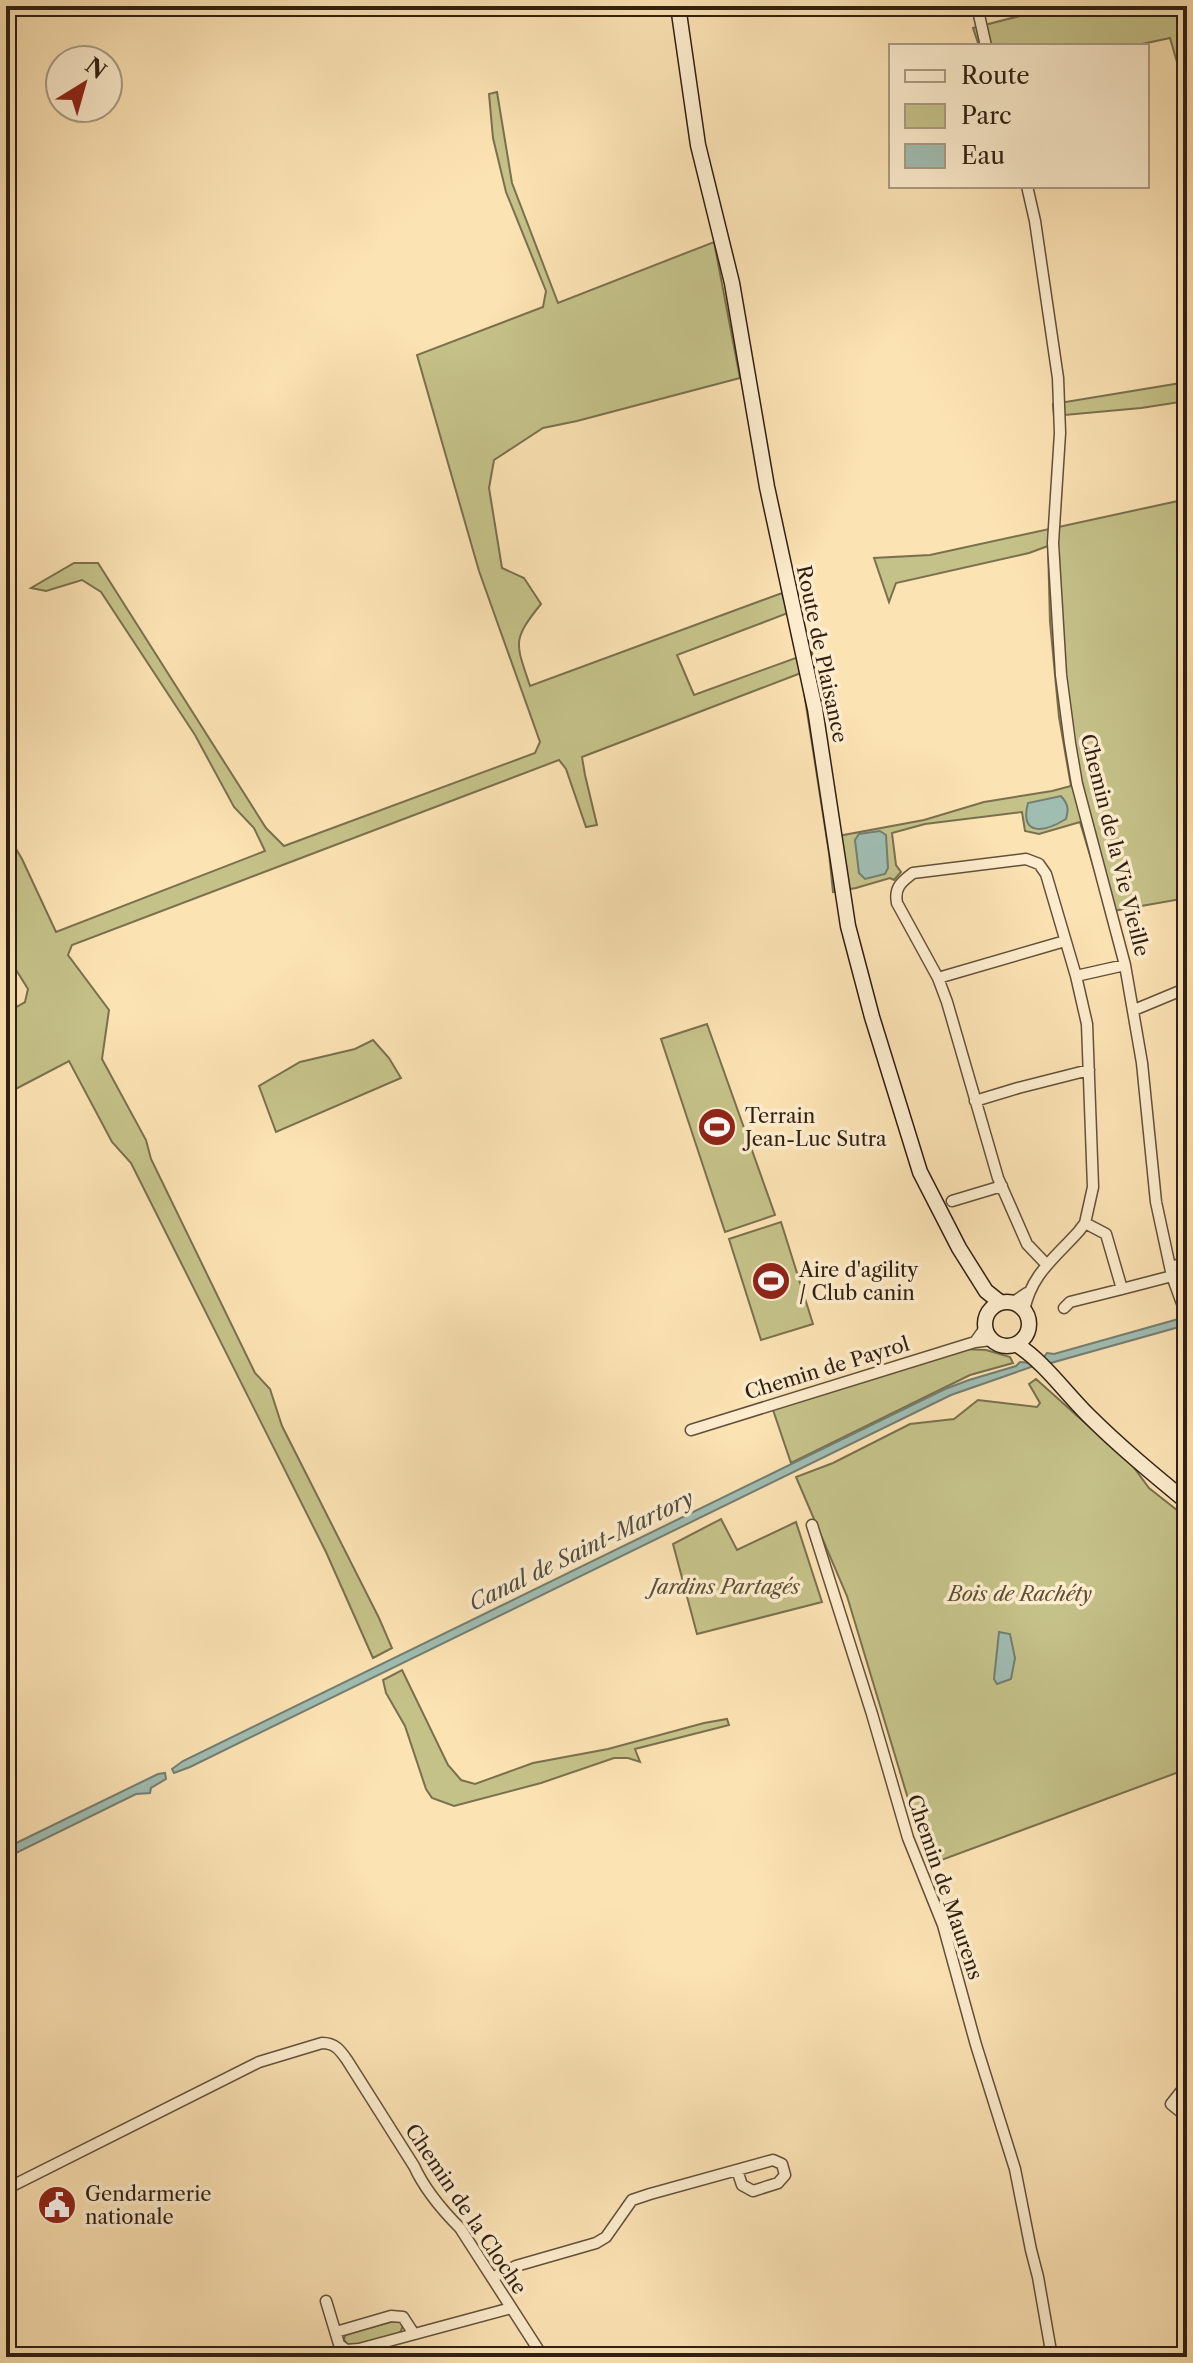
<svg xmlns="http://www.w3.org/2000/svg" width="1193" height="2363" viewBox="0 0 1193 2363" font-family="'Libre Caslon Text',serif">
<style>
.green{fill:#c5c289;stroke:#7a704e;stroke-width:2}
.water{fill:#a0bdb2;stroke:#737e72;stroke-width:2}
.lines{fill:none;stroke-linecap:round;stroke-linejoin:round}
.street-casing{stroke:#63503a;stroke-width:13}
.secondary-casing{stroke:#301f12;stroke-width:17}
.street{stroke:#fdedce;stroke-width:10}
.secondary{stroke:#fdedce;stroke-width:14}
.labels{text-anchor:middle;stroke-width:7;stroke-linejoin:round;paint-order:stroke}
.street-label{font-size:20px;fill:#301f12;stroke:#fdedce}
.poi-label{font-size:20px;fill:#301f12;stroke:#fdedce;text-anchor:start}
.park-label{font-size:20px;font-style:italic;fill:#5d5036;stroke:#fdedce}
.water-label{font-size:22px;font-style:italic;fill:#524e42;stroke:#fdedce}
</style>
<rect width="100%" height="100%" fill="#fce3b4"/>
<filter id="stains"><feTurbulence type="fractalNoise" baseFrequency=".0025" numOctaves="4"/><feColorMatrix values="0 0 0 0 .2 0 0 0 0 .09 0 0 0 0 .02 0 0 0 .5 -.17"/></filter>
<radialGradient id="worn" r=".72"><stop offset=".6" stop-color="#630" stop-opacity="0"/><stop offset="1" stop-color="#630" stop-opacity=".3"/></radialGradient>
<!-- green -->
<path class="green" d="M1058,6H1187V97L1170,38L1133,46H979L973,28Z
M497,92L512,183L558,303L714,242L740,378L577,421L543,428L494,460L489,488L502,568L524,578L541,604C511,641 516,643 530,686L782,593L788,613L677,655L694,695L812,652L838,836L924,820L984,802L1052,791L1071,786L1059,717L1050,622L1048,546L1029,553L896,583L889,602L874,558L930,555L1187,499V898L1107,912L1080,822L1039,834L1025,831L1022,812L925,824L892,833L896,865L901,872L894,880L890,878L856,888L833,892L829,853L801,673L582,757L585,775L597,825L586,827L566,769L559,760L72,945L68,955L109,1010L102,1059L146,1140L151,1159L255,1373L270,1389L282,1426L379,1618L392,1648L373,1658L326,1552L131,1163L112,1142L69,1061L6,1094V1013L25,1002L28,989L6,954V832L22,859L56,932L265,851L254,828L234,807L195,735L101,592L82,580L46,591L31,588L74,563H98L266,828L284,846L535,753L540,742L479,571L417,355L543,307L546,291L506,192L493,138L489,94Z
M1187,382V401L1141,408L1054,416L1053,404Z
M707,1024L775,1215L725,1232L661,1039Z
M373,1040L389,1058L401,1078L276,1132L259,1086L300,1062L355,1049Z
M781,1222L813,1324L761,1340L729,1239Z
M964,1349L986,1350L1010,1357L1013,1363L970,1375L791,1463L772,1407Z
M1036,1379L1132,1465L1149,1488L1187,1518V1769L928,1865L847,1596L796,1477L833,1463L910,1424L954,1419L978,1400L1037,1407L1040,1403L1029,1384Z
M721,1519L737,1550L796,1522L822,1602L697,1634L673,1544Z
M402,1670L448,1765L461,1780L475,1784L533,1763L608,1749L704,1723L727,1719L729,1725L635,1749L640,1762L628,1758H614L541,1783L454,1806L432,1798L426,1789L405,1726L386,1693L383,1680Z
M394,2321H401L403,2326L399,2335L350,2348L344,2340L345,2335Z"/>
<!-- water -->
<path class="water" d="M1061,796C1068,804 1069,809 1066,819C1045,832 1019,837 1028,803Z
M880,831L886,835L888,868L885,874L865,879L859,873L855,840L859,834Z
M1182,1318L1185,1324L1179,1327L1047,1364L1043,1358L1047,1353L1054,1354Z
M1020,1362L1032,1363L1034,1366L951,1395L190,1767L174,1773L172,1769L183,1761L945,1389L969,1380L1016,1366Z
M999,1632L1010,1634L1015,1658L1011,1679L997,1684L994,1679Z
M165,1773L166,1779L151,1788L150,1793L136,1794L6,1858V1848L158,1774Z"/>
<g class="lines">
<defs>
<path id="street" d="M977,6L986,46
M1027,186L1035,221L1058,378L1060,433L1053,543L1061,675L1070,743L1077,784L1125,965L1142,1063L1156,1202L1172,1276L1187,1317
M1076,976L1125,965
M938,978L1065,941
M1134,1010L1187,988
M975,1101L1018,1088L1089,1070
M952,1201L1002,1186
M1085,1223L1106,1234L1122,1289L1172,1276
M1171,1267L1187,1262
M1012,1303L1027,1293
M1064,1308L1070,1302L1122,1289
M1024,1311C1031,1274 1055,1258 1079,1231L1085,1223L1093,1187L1087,1024L1076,976L1046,874L1039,864L1026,859L913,873C901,882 894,888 897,903L938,978L947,1002L998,1178L1027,1244L1047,1265
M975,1342L985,1328
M691,1430L975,1342L991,1340
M812,1525L872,1714L908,1838L943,1925L976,2045L1015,2169L1031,2250L1038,2277L1052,2357
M1186,2085L1171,2104L1187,2117
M6,2189L259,2062L322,2043C335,2043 340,2050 347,2060L414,2166C425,2190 441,2209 460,2228L543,2357
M492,2278L516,2266L596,2243L606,2237L632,2200L650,2194L773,2160L782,2164L785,2175L778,2183L753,2191L742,2185L737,2170
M326,2301L339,2344L346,2350L359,2349L511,2308
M336,2332L391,2316L403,2317L414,2334
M1166,2357L1187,2350"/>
<path id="secondary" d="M678,6L698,145L732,283L767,487L815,709L848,926L872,1017L920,1172L959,1248L986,1291L1001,1303
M985 1324a22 22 0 1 1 44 0a22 22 0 1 1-44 0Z
M1016,1344C1044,1362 1064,1391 1088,1415C1119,1446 1153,1474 1187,1502"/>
</defs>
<!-- street casing -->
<use href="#street" class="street-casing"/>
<!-- secondary casing -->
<use href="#secondary" class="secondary-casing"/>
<!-- street -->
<use href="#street" class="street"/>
<!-- secondary -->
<use href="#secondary" class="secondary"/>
</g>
<!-- icons -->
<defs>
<symbol id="stadium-disc" viewBox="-11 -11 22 22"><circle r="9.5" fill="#8f2418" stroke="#fdedce"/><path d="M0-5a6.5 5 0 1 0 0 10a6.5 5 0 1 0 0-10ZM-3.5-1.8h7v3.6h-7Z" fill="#fff"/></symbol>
<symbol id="civic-disc" viewBox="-11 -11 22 22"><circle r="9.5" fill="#8f2418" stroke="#fdedce"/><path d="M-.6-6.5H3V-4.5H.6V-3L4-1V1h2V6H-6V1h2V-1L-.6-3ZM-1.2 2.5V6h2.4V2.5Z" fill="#fff"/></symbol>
</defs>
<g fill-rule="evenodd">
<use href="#stadium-disc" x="695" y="1105" width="44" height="44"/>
<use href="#stadium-disc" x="749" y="1259" width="44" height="44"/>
<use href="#civic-disc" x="35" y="2183" width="44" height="44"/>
</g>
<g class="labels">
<!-- street labels -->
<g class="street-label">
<text transform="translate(822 654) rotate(78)" y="7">Route de Plaisance</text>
<text transform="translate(1115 845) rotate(76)" y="7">Chemin de la Vie Vieille</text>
<text transform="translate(827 1368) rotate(-17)" y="7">Chemin de Payrol</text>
<text transform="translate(945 1887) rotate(71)" y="7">Chemin de Maurens</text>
<text transform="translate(466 2209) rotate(56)" y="7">Chemin de la Cloche</text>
</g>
<!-- poi labels -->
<g class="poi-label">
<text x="745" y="1123">Terrain<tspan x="745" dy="23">Jean-Luc Sutra</tspan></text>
<text x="799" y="1277">Aire d'agility<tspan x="799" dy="23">/ Club canin</tspan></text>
<text x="85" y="2201">Gendarmerie<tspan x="85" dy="23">nationale</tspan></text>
</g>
<!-- park labels -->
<g class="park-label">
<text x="725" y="1594">Jardins Partagés</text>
<text x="1020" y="1601">Bois de Rachéty</text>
</g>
<!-- water labels -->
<g class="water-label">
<text transform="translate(581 1550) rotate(-26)" y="8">Canal de Saint-Martory</text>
</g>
</g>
<!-- margin -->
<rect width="1193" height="2363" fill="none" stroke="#fce3b4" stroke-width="32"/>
<rect x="8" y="8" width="1177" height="2347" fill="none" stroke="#301f12" stroke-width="4"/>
<rect x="16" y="16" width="1161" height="2331" fill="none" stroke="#301f12" stroke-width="2"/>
<!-- legend -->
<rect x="889" y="44" width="260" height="144" fill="#fdedce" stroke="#ab9b83" stroke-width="2"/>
<rect x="905" y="70" width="40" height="12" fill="#fdedce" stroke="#ab9b83" stroke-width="2"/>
<text x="961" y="84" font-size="24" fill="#301f12">Route</text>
<rect x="905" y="104" width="40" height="24" fill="#c5c289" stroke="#ab9b83" stroke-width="2"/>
<text x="961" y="124" font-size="24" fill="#301f12">Parc</text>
<rect x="905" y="144" width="40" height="24" fill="#a0bdb2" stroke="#ab9b83" stroke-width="2"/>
<text x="961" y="164" font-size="24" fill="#301f12">Eau</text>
<!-- north arrow -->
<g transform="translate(84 84) rotate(37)"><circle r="38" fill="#fdedce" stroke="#ab9b83" stroke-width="2"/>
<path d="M0-6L14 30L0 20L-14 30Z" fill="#8f2418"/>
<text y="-12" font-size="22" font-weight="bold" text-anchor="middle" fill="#301f12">N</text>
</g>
<rect width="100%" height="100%" filter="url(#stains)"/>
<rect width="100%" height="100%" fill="url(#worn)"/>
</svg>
